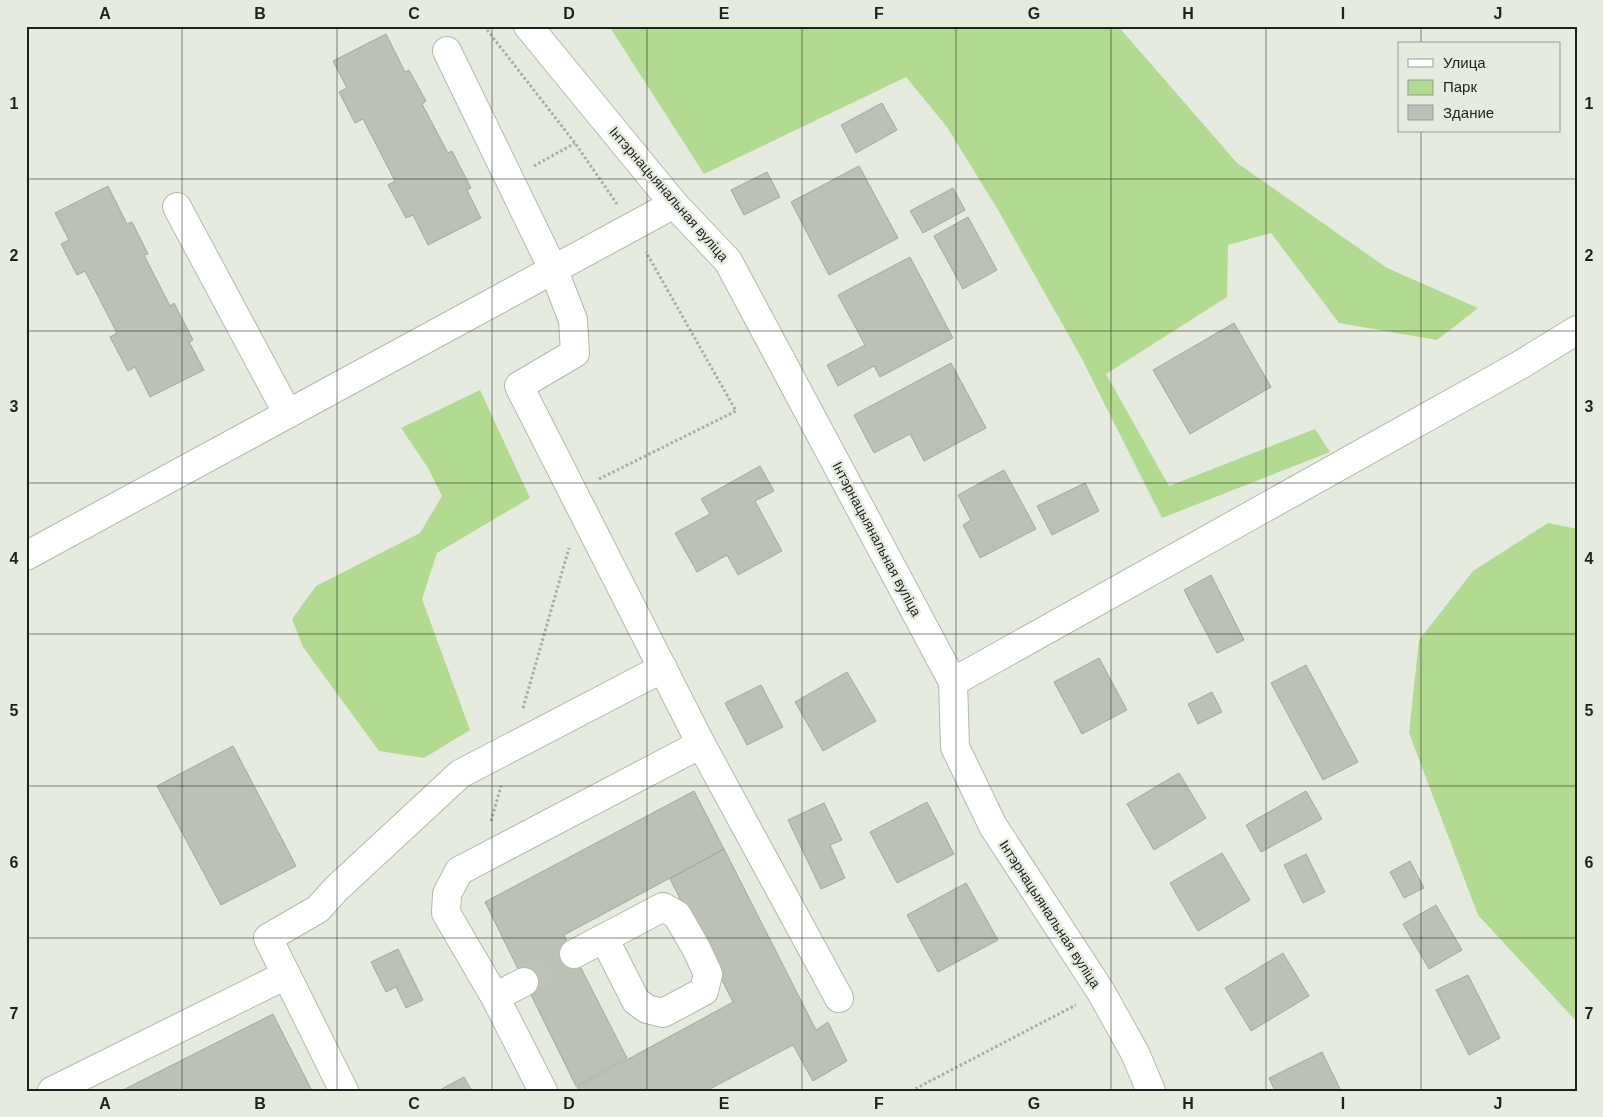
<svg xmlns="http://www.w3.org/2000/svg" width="1603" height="1117" viewBox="0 0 1603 1117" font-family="Arial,sans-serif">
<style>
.green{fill:#b3da91}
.building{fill:#bbc2b5;stroke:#a2a99d}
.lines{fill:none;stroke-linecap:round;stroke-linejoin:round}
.minor-tunnel{stroke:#bdc3b8;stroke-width:28;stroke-dasharray:28 14;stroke-linecap:butt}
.minor-casing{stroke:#b3baad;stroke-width:30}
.path{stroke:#a7ada2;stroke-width:3;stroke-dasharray:2.5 2.5;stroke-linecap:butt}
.minor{stroke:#fff;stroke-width:28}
.grid{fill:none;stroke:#1e211c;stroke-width:1;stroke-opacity:0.55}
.labels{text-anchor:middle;stroke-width:5;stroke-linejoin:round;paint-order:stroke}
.street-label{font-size:14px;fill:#1e211c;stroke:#e5ecdf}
.neatline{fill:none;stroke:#1e211c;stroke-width:2}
.grid-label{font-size:16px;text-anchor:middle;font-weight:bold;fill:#1e211c}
</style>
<rect width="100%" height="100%" fill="#e5ecdf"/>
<!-- green -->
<path class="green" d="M609,26H1118L1237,163L1387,268L1478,308L1437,340L1339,323L1271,233L1228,245L1227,297L1106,374L1169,486L1315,429L1330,452L1162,518L1082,359L998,210L947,127L906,77L704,174Z
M480,390L530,498L437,553L422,599L470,730L424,758L379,751L303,647L292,619L316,586L420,533L442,496L428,468L401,428Z
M1548,523L1577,529V1022L1478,915L1409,733L1419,640L1473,571Z"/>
<!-- building -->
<path class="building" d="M386,34L405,72L409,70L426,101L422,104L448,153L452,151L471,188L467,190L481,218L428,245L413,215L406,218L388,185L395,181L363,119L355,123L339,92L347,88L333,61Z
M882,103L897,130L856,153L841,125Z
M859,166L898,238L829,275L791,202Z
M767,172L780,197L744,215L731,190Z
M108,186L127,224L132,222L148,254L144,255L170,306L174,303L193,340L189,342L204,370L150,397L135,367L128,371L110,337L117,333L85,271L77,275L61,244L69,240L55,213Z
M953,188L965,210L923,233L910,211Z
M968,217L997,270L963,289L934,236Z
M910,257L953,338L880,377L874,366L838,386L827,365L865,345L838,295Z
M1234,323L1271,387L1190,434L1153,370Z
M951,363L986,428L924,461L910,434L874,453L854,415Z
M760,466L774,491L755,501L782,551L738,575L727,555L697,572L675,533L710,514L701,499Z
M1004,470L1036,529L980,558L963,525L971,520L958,495Z
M1085,483L1099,511L1052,535L1037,506Z
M1211,575L1244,640L1217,653L1184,590Z
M1099,658L1127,710L1082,734L1054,682Z
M1306,665L1358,762L1323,780L1271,683Z
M847,672L876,721L823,751L795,702Z
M761,685L783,727L747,745L725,703Z
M1212,692L1222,712L1198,724L1188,704Z
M233,746L296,866L221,905L157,786Z
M1179,773L1206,818L1154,850L1127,804Z
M694,791L724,849L564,935L627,1058L576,1086L485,902Z
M1306,791L1322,819L1261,852L1246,825Z
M927,802L954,854L897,883L870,832Z
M824,803L842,840L830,845L845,878L821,889L788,820Z
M724,849L816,1030L828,1022L847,1061L813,1081L793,1045L706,1091H579L577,1087L733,1002L670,879Z
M1222,853L1250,900L1198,931L1170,883Z
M1306,854L1325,892L1303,903L1284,865Z
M1410,861L1424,888L1404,898L1390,872Z
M966,883L998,940L938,972L907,915Z
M1436,905L1462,950L1429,969L1403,924Z
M398,949L423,1000L406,1008L396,987L386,992L371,962Z
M1283,953L1309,996L1251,1031L1225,988Z
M1468,975L1500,1038L1469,1055L1436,990Z
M273,1014L312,1091H121Z
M1322,1052L1341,1091H1275L1269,1078Z
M464,1077L472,1091H438Z"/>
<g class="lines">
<!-- minor-tunnel -->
<path class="minor-tunnel" d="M524,982L574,954"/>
<defs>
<path id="minor" d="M528,26L674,204L728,261L953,682L955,747L993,826L1101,992L1135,1053L1151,1091
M447,51L554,271L573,320L575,353L519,386L701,744L839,998
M177,207L288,414
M26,556L674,204
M953,682L1520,365L1577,330
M574,954L663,907L677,915L697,950L708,974L704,991L663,1013L647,1009L636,1001L604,938
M495,997L524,982
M52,1091L286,975
M344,1091L268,938L318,909L336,889L460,774L663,668
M543,1091L495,997L446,913L447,894L459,871L701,744"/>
</defs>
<!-- minor casing -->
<use href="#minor" class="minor-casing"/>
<!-- path -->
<path class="path" d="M484,26L575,143L617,204
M534,166L575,143
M599,479L736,411L646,252
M523,708L569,548
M491,821L501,786
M911,1091L1076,1005"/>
<!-- minor -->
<use href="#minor" class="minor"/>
</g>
<!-- grid -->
<path class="grid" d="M182,26V1091M337,26V1091M492,26V1091M647,26V1091M802,26V1091M956,26V1091M1111,26V1091M1266,26V1091M1421,26V44M1421,131V1091M26,179H1577M26,331H1577M26,483H1577M26,634H1577M26,786H1577M26,938H1577"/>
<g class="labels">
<!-- street labels -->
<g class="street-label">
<text transform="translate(669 194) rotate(49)" y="5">Інтэрнацыянальная вуліца</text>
<text transform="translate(877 539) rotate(62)" y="5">Інтэрнацыянальная вуліца</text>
<text transform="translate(1050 914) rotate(57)" y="5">Інтэрнацыянальная вуліца</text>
</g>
</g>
<!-- border -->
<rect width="1603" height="1117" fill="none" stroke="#e5ecdf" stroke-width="55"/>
<!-- legend -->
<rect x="1398" y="42" width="162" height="90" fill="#e5ecdf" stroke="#959b91"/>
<rect x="1408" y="59" width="25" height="8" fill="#ffffff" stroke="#959b91"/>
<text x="1443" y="68" font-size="15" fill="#1e211c">Улица</text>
<rect x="1408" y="80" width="25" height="15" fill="#b3da91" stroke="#959b91"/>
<text x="1443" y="92" font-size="15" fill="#1e211c">Парк</text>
<rect x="1408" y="105" width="25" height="15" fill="#bbc2b5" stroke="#959b91"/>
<text x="1443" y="118" font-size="15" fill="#1e211c">Здание</text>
<rect x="28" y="28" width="1548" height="1062" class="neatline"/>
<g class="grid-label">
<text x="105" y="19">A</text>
<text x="260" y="19">B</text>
<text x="414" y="19">C</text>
<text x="569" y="19">D</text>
<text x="724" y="19">E</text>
<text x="879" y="19">F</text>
<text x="1034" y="19">G</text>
<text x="1188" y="19">H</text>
<text x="1343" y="19">I</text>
<text x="1498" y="19">J</text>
<text x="14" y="109">1</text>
<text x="1589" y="109">1</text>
<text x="14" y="261">2</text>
<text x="1589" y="261">2</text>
<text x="14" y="412">3</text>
<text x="1589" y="412">3</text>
<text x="14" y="564">4</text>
<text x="1589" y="564">4</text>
<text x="14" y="716">5</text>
<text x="1589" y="716">5</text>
<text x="14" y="868">6</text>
<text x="1589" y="868">6</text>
<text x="14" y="1019">7</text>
<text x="1589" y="1019">7</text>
<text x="105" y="1109">A</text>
<text x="260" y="1109">B</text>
<text x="414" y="1109">C</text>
<text x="569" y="1109">D</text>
<text x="724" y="1109">E</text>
<text x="879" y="1109">F</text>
<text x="1034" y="1109">G</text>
<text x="1188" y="1109">H</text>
<text x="1343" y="1109">I</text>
<text x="1498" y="1109">J</text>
</g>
</svg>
